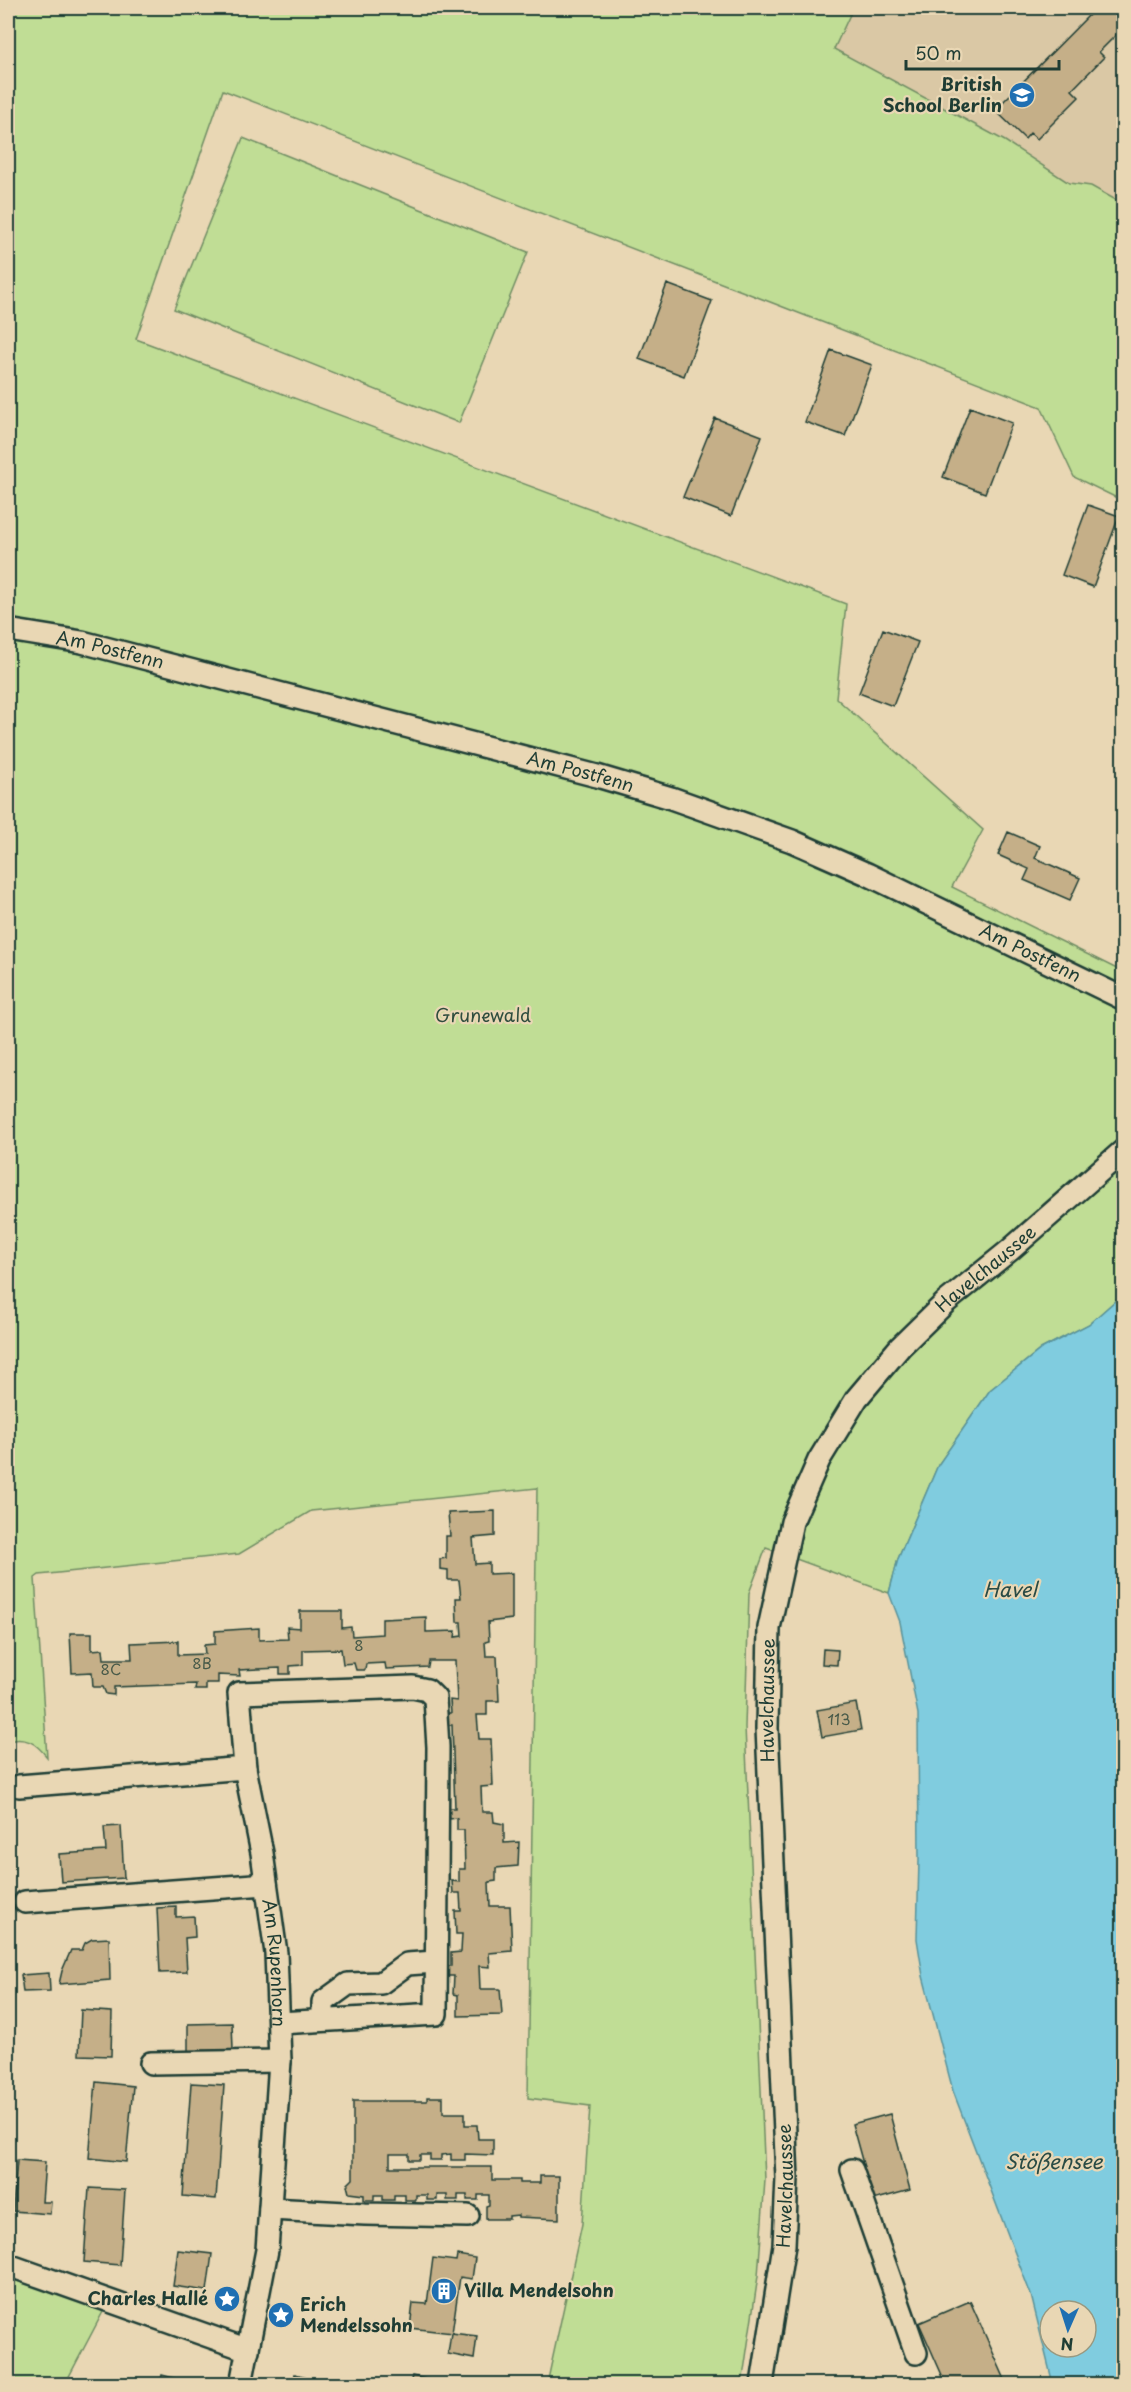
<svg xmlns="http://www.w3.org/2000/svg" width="1131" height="2392" viewBox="0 0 1131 2392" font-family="'Playpen Sans',sans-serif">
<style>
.built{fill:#dac8a5}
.green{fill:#c0dd95;stroke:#708d64;stroke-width:1.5}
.water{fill:#80ccdf;stroke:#59939b;stroke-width:1.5;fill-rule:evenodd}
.building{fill:#c5af88;stroke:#1f3d34;stroke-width:1.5}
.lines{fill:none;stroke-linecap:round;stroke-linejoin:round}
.minor-casing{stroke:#1f3d34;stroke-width:26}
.minor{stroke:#e9d7b4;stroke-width:21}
.labels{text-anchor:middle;stroke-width:4.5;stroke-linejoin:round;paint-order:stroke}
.number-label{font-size:15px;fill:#485a49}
.poi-label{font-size:18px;font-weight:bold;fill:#1f3d34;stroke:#e9d7b4;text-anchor:end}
.street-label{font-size:18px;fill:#1f3d34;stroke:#e9d7b4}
.park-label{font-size:18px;fill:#2f4d3e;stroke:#e9d7b4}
.water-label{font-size:20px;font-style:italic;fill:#294b45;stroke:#e9d7b4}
</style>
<rect width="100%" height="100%" fill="#e9d7b4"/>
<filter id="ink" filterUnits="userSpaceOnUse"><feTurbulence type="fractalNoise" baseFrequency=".0167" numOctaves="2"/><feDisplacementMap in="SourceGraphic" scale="12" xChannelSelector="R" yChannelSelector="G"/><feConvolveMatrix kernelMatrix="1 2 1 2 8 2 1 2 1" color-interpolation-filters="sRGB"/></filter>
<g filter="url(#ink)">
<!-- built -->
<path class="built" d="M853,8H1123V204L1091,186L1069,183L1005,141L834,49Z"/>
<!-- green -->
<path class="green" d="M8,8H853L834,49L1005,141L1069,183L1091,186L1123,204V501L1074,477L1041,407L223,90L136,339L846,604L836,698L983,830L952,887L1123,972V1294L1089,1324L1041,1349L990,1390L938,1465L898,1559L889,1593L766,1548L749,1593L745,1727L765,2180L758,2276L742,2384H547L582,2224L590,2106L528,2098L537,1488L311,1511L239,1554L39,1575L35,1578L47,1757C36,1743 26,1736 8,1741Z
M243,138L528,252L459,423L174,309Z
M8,2274L105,2308L65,2384H8Z"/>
<!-- water -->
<path class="water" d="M1123,1294V2384H1053L1031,2295L953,2091L923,1976L917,1939L919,1860L918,1714L900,1622L889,1593L898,1559L938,1465L990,1390L1041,1349L1089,1324ZM1050,2311H1086V2347H1050Z"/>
<!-- building -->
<path class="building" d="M1096,8H1124V27L1099,52L1104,57L1072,90L1079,97L1037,139L1030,133L1025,139L995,110Z
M667,284L712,301L684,376L639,359Z
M831,350L872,365L845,436L805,422Z
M970,407L1012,423L985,493L943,477Z
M715,418L762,436L731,516L683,497Z
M1088,505L1119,516L1093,587L1062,575Z
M883,629L918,642L893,706L859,693Z
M1008,832L1040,846L1035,858L1080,878L1070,900L1024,880L1029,869L998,855Z
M495,1511V1536L473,1538L475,1564L489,1563V1574L512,1573V1619L488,1622L489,1641L485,1642L486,1656H497L499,1701H487V1715H477L479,1739H491L493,1786L481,1787L482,1812H493L494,1822L504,1824V1843L519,1842L518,1866L496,1868V1881L489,1882L490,1906H510L512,1951L489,1953L490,1967L479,1966L480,1989H500L502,2015L458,2016V1995L453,1994L454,1976H446L445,1966H451V1953L461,1952L462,1934H456L455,1911H461L460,1893H453L452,1881L459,1882V1869H465L464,1830H457V1818L450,1819L449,1808H455L452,1725H446L444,1713H451L450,1700L457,1701L455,1661H429L428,1667L386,1669L385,1663L366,1664L365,1670H356L354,1663L343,1664L341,1649L303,1650V1665L290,1666V1674H280V1668L239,1670L240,1676L218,1675V1683H206V1690H195L196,1684L114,1687V1695L106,1694L103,1687H93L92,1672L72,1673L70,1633H92V1650L103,1649L104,1659H132L131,1643L178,1641V1655L205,1654L204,1645L215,1644V1631L259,1628V1640L288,1639L287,1627L300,1628V1611H342V1628L351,1627L352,1636L382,1634V1619L426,1617V1632L456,1631L455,1637L462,1636L461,1622H457L456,1598H461L459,1580H448V1570L440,1569V1559L446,1558V1536H450L448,1513Z
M823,1649L838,1650L837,1665L822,1664Z
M856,1703L861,1730L822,1737L817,1710Z
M121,1826L124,1878L61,1882L59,1854L106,1851L104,1827Z
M176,1907V1917L194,1916L195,1937L185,1938L187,1972L160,1973L157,1908Z
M109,1938L110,1980L59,1984L62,1971L71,1950H82L85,1943L92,1939Z
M8,1953L11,1990H8Z
M49,1973L50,1991L23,1992L21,1975Z
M81,2010L112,2012L111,2056L79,2055Z
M232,2023L233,2050L188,2051V2024Z
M96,2082L133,2086L126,2162L89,2158Z
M191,2083L224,2085L216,2199L183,2196Z
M427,2097H443V2113H465V2125H477L478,2139H493V2155L465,2154V2160H451V2154L441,2155V2160H430V2155H420V2160H409V2154H390V2167H492V2180H520V2183H540V2176H559V2219L518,2217V2215L509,2216V2219H486V2206L489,2205V2195H478V2200H467V2195H458V2200H447V2195H437V2200H427V2195H416V2200H405V2195H394V2200H383V2195H374V2200H364V2195L349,2193L347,2185L353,2179V2101H427Z
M890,2114L910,2190L873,2200L852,2124Z
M17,2160L45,2162L42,2202H51L50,2214L13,2211Z
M89,2188L125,2190L120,2265L84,2262Z
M178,2250L212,2254L207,2291L173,2286Z
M457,2255L475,2258L472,2279L460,2277L452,2333L410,2328L413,2303L427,2304L433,2258L456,2261Z
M970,2301L1007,2384H946L919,2323Z
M451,2333L477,2336L474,2359L448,2354Z
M295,2374L336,2384H293Z
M162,2375L189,2382V2384H160Z
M412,2376L450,2384H410Z"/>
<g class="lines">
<defs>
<g id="minor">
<path id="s1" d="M8,630L82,642L597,776L671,798L792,841L867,874L1124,999"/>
<path d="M245,1768L239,1693L413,1687L427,1690L435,1698L438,1747L436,2014L279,2023"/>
<path id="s2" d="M19,1786L245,1768L262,1853L276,1953L280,2061L267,2250L241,2384"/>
<path d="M25,1902L266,1884"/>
<path d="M323,2020V2002L348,1984L381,1983L407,1964L435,1962"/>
<path d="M151,2063L280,2061"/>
<path d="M852,2170L916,2353"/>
<path d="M270,2209L365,2214L468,2216"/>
<path d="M8,2265L248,2350"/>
<path id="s3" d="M762,2384L784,2245L787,2178L767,1728L769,1628L792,1522L819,1460L857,1398L900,1347L946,1302L1010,1250L1124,1150"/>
</g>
</defs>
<!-- minor casing -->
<use href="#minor" class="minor-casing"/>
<!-- minor -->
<use href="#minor" class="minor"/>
</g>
</g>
<!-- icons -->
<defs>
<symbol id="school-disc" viewBox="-11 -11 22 22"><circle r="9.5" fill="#1f6fb2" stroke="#e9d7b4"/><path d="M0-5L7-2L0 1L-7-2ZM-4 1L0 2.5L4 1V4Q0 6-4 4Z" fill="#fff"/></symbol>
<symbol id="building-disc" viewBox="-11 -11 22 22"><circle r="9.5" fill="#1f6fb2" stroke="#e9d7b4"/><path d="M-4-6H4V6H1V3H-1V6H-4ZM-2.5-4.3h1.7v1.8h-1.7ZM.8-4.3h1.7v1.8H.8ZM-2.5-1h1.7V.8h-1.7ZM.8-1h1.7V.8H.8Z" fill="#fff"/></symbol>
<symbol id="sight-disc" viewBox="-11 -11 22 22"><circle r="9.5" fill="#1f6fb2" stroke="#e9d7b4"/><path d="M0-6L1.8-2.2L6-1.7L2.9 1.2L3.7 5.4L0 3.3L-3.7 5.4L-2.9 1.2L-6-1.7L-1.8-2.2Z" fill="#fff"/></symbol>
</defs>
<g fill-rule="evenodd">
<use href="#school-disc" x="1007" y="80" width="30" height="30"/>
<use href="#building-disc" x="429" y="2276" width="30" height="30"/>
<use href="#sight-disc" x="212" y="2284" width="30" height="30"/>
<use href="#sight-disc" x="266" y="2300" width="30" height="30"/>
</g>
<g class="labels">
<!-- number labels -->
<g class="number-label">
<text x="359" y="1651">8</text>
<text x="202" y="1669">8B</text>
<text x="111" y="1675">8C</text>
<text x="839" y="1725">113</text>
</g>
<!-- poi labels -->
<g class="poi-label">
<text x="1002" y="91">British<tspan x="1002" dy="21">School Berlin</tspan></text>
<text x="464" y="2297" text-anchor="start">Villa Mendelsohn</text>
<text x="208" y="2305">Charles Hallé</text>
<text x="300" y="2311" text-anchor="start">Erich<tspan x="300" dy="21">Mendelssohn</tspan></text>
</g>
<!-- street labels -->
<g class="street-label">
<text dy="6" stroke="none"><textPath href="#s1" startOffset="104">Am Postfenn</textPath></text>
<text dy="6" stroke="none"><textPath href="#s1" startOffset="590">Am Postfenn</textPath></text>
<text dy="6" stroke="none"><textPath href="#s1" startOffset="1076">Am Postfenn</textPath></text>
<text dy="6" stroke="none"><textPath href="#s3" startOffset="1190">Havelchaussee</textPath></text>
<text dy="6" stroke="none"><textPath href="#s3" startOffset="686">Havelchaussee</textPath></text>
<text dy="6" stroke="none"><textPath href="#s2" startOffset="424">Am Rupenhorn</textPath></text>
<text dy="6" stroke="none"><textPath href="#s3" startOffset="200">Havelchaussee</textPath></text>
</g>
<!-- park labels -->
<g class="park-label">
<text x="483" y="1022">Grunewald</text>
</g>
<!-- water labels -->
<g class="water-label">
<text x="1010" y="1597">Havel</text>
<text x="1054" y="2169">Stößensee</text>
</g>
</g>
<!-- margin -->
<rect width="1131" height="2392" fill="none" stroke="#e9d7b4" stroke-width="30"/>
<rect x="15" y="15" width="1101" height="2362" fill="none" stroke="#1f3d34" stroke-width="2" filter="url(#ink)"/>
<!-- north arrow -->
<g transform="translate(1068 2329) rotate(183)"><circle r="28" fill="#e9d7b4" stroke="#989981" stroke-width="1.5"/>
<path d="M0-4.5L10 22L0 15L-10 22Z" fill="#1f6fb2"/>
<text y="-9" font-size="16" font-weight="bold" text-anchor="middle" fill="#1f3d34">N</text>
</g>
<!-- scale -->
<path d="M906 60v9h153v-9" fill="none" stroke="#1f3d34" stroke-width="3"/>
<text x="915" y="60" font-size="18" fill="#1f3d34" stroke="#e9d7b4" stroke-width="4.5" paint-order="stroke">50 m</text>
</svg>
